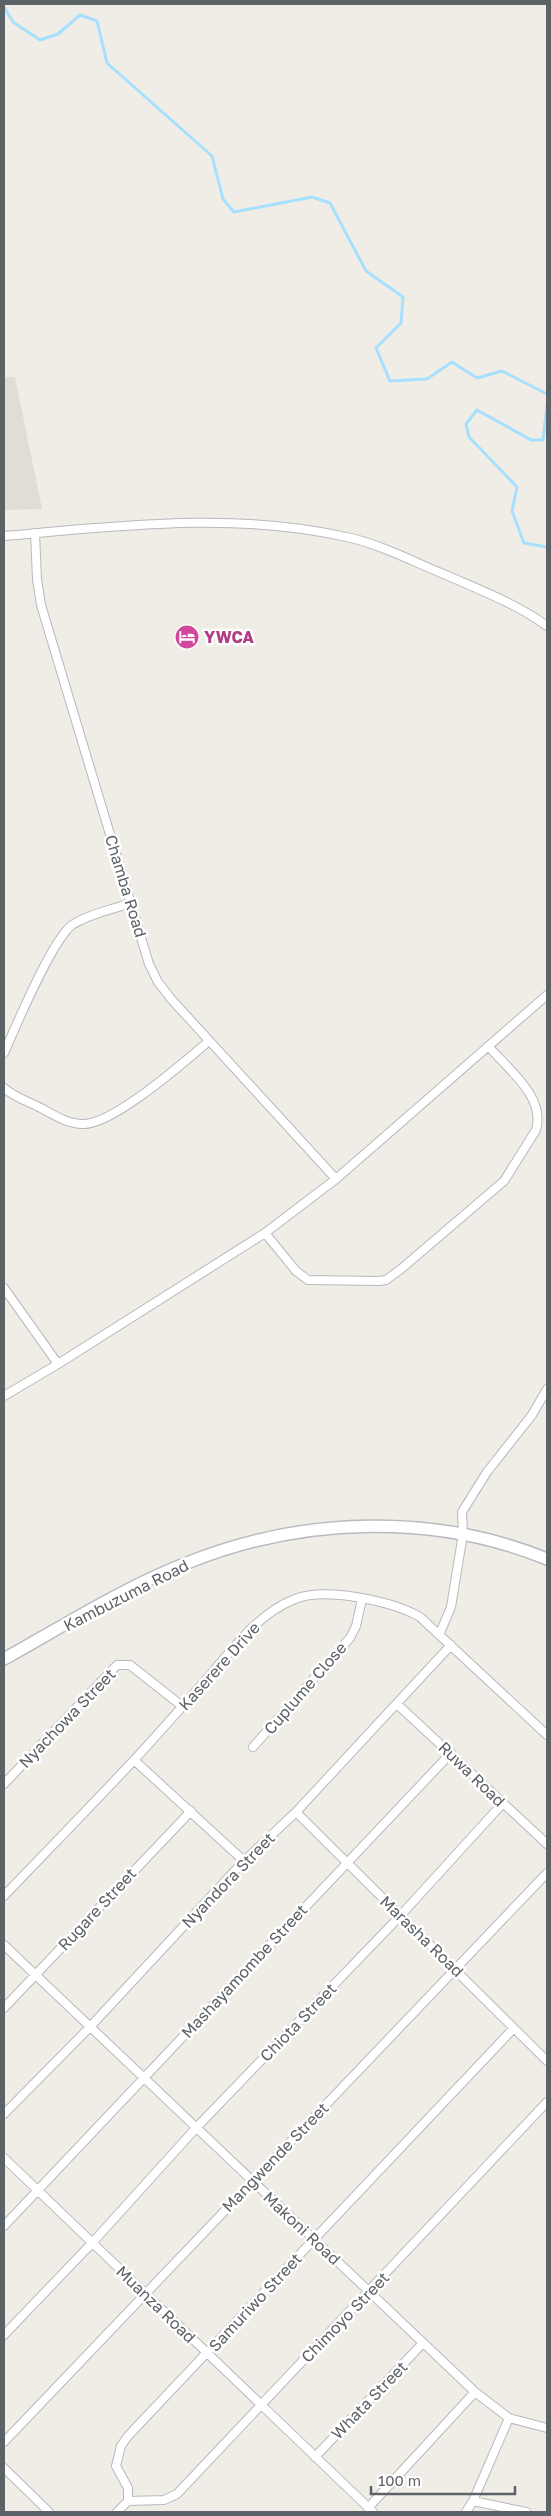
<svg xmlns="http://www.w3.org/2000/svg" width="551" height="2516" viewBox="0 0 551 2516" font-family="'Golos Text',sans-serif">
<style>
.education{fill:#e1dcd4}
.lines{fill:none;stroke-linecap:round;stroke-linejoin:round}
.stream{stroke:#a7e0ff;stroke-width:3}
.minor-casing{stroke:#b6b9bd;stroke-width:10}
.secondary-casing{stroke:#b7bbc0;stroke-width:14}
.minor{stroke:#fff;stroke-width:8}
.secondary{stroke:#fff;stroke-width:11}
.labels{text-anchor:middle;stroke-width:5;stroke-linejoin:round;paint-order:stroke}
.hotel-label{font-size:16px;font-weight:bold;fill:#b23c85;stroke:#fff;text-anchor:start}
.street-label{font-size:16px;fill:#5d6267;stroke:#fff}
</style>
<rect width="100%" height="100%" fill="#f0ede6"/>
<!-- education -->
<path class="education" d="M4,377H15L42,509L4,510Z"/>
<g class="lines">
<!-- stream -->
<path class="stream" d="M4,7L13,22L40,40L58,34L80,15L97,21L107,63L212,156L223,199L234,212L312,197L330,203L366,271L403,297L401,323L376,348L390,381L427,379L452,362L477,378L502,371L547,394
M547,405L543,440H531L477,410L466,424L469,437L517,487L512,511L524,543L547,547"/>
<defs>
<path id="minor" d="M35,533L37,579L41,605L149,964L158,982L172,1000L336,1179
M4,536C117,526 240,511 351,538C384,546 414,562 446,575C480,590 517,604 547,626
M4,1053C16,1026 52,940 72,925C88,914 112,910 130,903
M4,1088C13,1096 26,1101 37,1106C51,1113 66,1124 83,1124C113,1125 184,1062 209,1041
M265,1233L296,1271L308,1280L379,1281L386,1280L401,1269L504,1181L536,1130C546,1097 507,1068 488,1046
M4,1288L58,1364
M4,1396L58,1364L265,1233L336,1179L547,995
M440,1633L451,1607L463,1534L462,1512L487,1472L532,1415L547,1389
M397,1704L547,1844
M253,1747L350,1638L356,1626L362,1599
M134,1760L244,1861
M4,1784L117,1665H130L182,1706
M296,1812L547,2061
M4,1896C48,1850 92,1805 135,1759C161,1731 186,1702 211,1674C236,1645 259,1613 295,1599C326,1587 392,1601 420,1617L547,1735
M4,1945L475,2392L509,2418L547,2428
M4,2008L191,1811
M4,2114L89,2028L244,1861L296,1812L451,1645
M4,2158L373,2512
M4,2226L451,1753
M4,2335L93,2242L196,2128L401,1915L503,1803
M4,2442L547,1873
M315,2457L422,2344
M4,2468L49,2512
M128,2501V2488L116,2466L121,2446L128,2436L513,2029
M128,2501L164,2500L177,2494L547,2102
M473,2501L526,2512
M368,2508L475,2392
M117,2512L128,2501
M466,2512L473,2501L509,2418"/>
<path id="secondary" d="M4,1659C65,1625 126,1586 192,1561C304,1517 435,1513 547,1559"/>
</defs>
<!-- minor casing -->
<use href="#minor" class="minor-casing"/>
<!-- secondary casing -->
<use href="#secondary" class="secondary-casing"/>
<!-- minor -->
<use href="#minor" class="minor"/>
<!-- secondary -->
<use href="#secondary" class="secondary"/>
</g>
<!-- icons -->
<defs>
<symbol id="hotel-disc" viewBox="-11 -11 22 22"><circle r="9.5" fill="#d1479c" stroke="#fff"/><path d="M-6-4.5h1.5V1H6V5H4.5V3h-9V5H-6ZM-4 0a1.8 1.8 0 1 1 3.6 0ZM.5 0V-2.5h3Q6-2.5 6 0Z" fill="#fff"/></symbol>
</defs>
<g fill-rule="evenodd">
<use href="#hotel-disc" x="173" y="623" width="28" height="28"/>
</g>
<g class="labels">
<!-- hotel labels -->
<g class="hotel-label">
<text x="204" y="643">YWCA</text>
</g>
<!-- street labels -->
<g class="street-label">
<text transform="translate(126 886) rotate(73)" y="6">Chamba Road</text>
<text transform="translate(126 1595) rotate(-27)" y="6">Kambuzuma Road</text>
<text transform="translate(219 1666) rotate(-48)" y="6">Kaserere Drive</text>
<text transform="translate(305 1688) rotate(-49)" y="6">Cuplume Close</text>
<text transform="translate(67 1718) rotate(-46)" y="6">Nyachowa Street</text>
<text transform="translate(472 1774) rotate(44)" y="6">Ruwa Road</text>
<text transform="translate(228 1880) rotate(-46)" y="6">Nyandora Street</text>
<text transform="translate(97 1909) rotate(-47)" y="6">Rugare Street</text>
<text transform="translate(422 1936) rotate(44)" y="6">Marasha Road</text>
<text transform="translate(244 1971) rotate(-47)" y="6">Mashayamombe Street</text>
<text transform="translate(298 2022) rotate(-46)" y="6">Chiota Street</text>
<text transform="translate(275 2157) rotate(-46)" y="6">Mangwende Street</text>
<text transform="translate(302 2228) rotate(43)" y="6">Makoni Road</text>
<text transform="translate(255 2302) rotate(-47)" y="6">Samuriwo Street</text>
<text transform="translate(156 2304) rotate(44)" y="6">Muanza Road</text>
<text transform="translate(345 2317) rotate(-46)" y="6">Chimoyo Street</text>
<text transform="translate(369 2400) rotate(-46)" y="6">Whata Street</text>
</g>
</g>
<!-- border -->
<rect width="551" height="2516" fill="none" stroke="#5d6267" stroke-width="10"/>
<!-- scale -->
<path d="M371 2486v8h144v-8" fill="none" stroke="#5d6267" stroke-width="2.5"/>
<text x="378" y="2486" font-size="15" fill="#5d6267" stroke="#ffffff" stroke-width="4" paint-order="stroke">100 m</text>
</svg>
